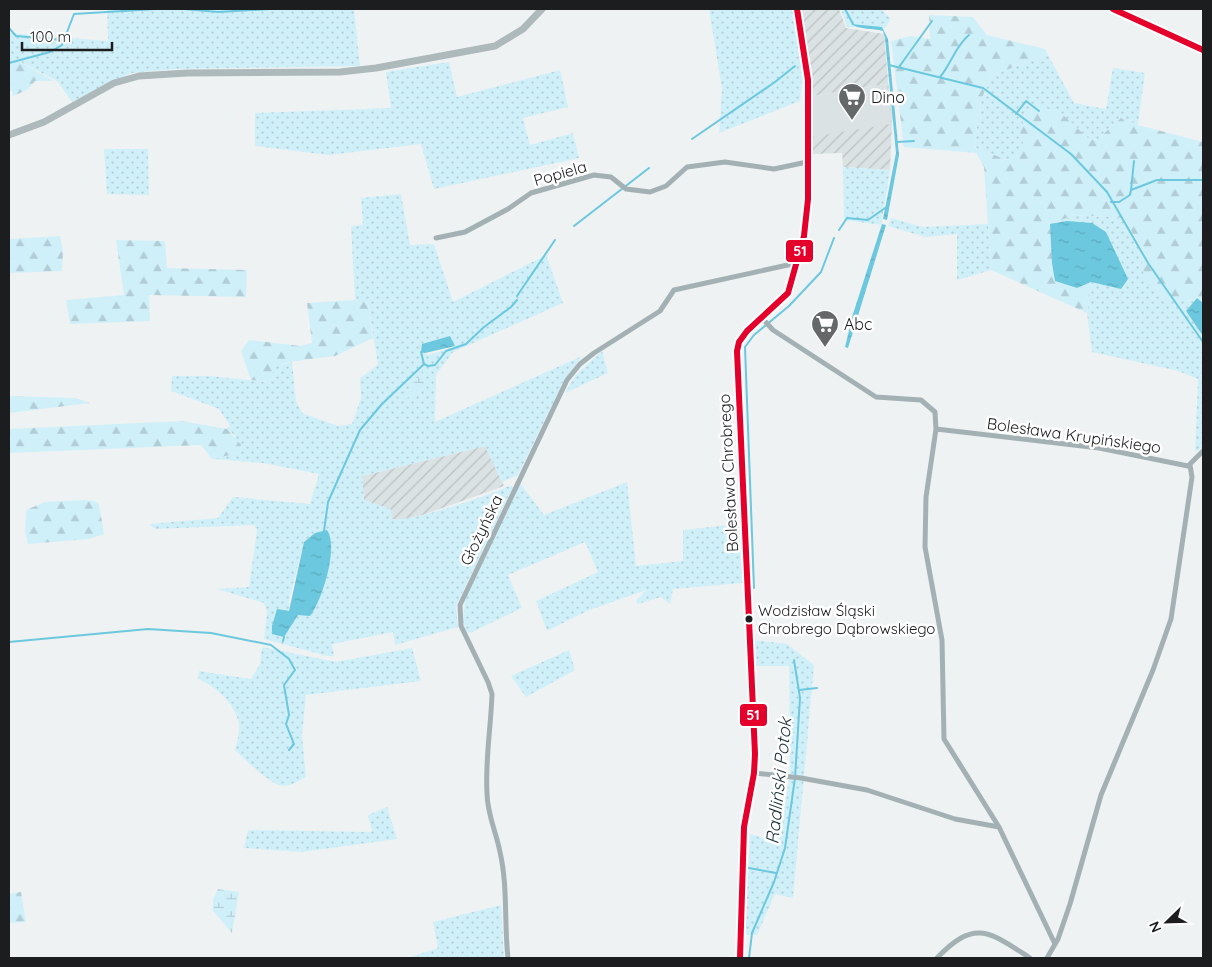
<svg xmlns="http://www.w3.org/2000/svg" width="1212" height="967" viewBox="0 0 1212 967" font-family="Quicksand,sans-serif">
<style>
.built{fill:#dae2e4}
.industrial{fill:url(#industrial-furrows)}
.grass{fill:url(#grass-dots);fill-rule:evenodd}
.forest{fill:url(#forest-firs)}
.wetland{fill:url(#wetland-marsh)}
.water{fill:url(#water-ripples)}
.lines{fill:none;stroke-linecap:round;stroke-linejoin:round}
.stream{stroke:#6bc8de;stroke-width:2}
.street{stroke:#a4b1b4;stroke-width:5}
.secondary{stroke:#aeb9bc;stroke-width:7}
.bus-1-casing{stroke:#fff;stroke-width:10}
.bus-1{stroke:#e4002b;stroke-width:6}
.bus-dot{fill:#1b1d1e;stroke:#fff;stroke-width:2}
.labels{text-anchor:middle;stroke-width:5;stroke-linejoin:round;paint-order:stroke}
.bus-label{font-size:15px;fill:#1b1d1e;stroke:#fff;text-anchor:start}
.poi-label{font-size:16px;fill:#1b1d1e;stroke:#fff;text-anchor:start}
.street-label{font-size:16px;fill:#1b1d1e;stroke:#fff}
.water-label{font-size:18px;font-style:italic;fill:#1a3036;stroke:#fff}
.line-badge{stroke:#fff;stroke-width:2}
.badge-label{font-size:14px;text-anchor:middle;font-weight:bold;fill:#fff}
</style>
<defs>
<pattern id="industrial-furrows" width="10" height="10" patternUnits="userSpaceOnUse" patternTransform="scale(1.25)"><rect width="10" height="10" fill="#dae2e4"/><path d="M-1 1l2-2M0 10L10 0M9 11l2-2" fill="none" stroke="#bac1c3"/></pattern>
<pattern id="grass-dots" width="8" height="8" patternUnits="userSpaceOnUse" patternTransform="scale(1.25)"><rect width="8" height="8" fill="#d0f0f9"/><path d="M2 2h.1M6 6h.1" fill="none" stroke="#b2cdd5" stroke-width="1.8" stroke-linecap="round"/></pattern>
<pattern id="forest-firs" width="22" height="20" patternUnits="userSpaceOnUse" patternTransform="scale(1.25)"><rect width="22" height="20" fill="#d0f0f9"/><path d="M5 1l3.5 6h-7zM16 11l3.5 6h-7z" fill="#b2cdd5"/></pattern>
<pattern id="wetland-marsh" width="20" height="14" patternUnits="userSpaceOnUse" patternTransform="scale(1.25)"><rect width="20" height="14" fill="#d0f0f9"/><path d="M1 5h8M5 5V1M11 12h8M15 12V8" fill="none" stroke="#b2cdd5"/></pattern>
<pattern id="water-ripples" width="26" height="14" patternUnits="userSpaceOnUse" patternTransform="scale(1.25)"><rect width="26" height="14" fill="#6bc8de"/><path d="M2 4q2-2 4 0t4 0M15 11q2-2 4 0t4 0" fill="none" stroke="#5cabbe"/></pattern>
</defs>
<rect width="100%" height="100%" fill="#eff2f3"/>
<!-- built -->
<path class="built" d="M888,84L894,112L891,126L811,137V96Z"/>
<!-- industrial -->
<path class="industrial" d="M801,9H839L846,28L884,34L892,126L890,170L843,167L842,153L811,154V137L891,124L887,84L811,96V72Z
M485,446L504,486L420,516L398,520L392,519L390,509L364,500L362,476Z"/>
<!-- grass -->
<path class="grass" d="M107,9H354L360,66L177,69L132,73L72,102L57,81L9,56V33L108,41Z
M709,9H794L803,73L800,101L719,133L722,89Z
M841,9H881L891,19L885,28L847,27Z
M1048,55L1074,103L1106,109L1113,68L1145,73L1138,125L1121,118L1098,139L1090,140L1062,114L1028,108L1020,132L1026,150L1007,160L974,147L981,100L992,75Z
M449,62L457,97L560,70L568,107L523,118L530,145L573,133L579,158L434,189L421,144L329,155L255,146V113L391,108L386,72Z
M104,149H148L149,195L107,194Z
M843,167L890,170L881,225L844,220Z
M401,194L410,245L434,244L453,302L546,255L563,303L453,352L436,375L435,422L582,356L563,382L518,475L502,482L485,446L362,476L364,500L391,509L392,519C409,523 490,495 509,486L513,487L456,606L458,627L395,645L393,632L332,644L334,656H327L264,639L267,612L264,603L217,589L249,587L257,530L254,525L155,529L149,524L218,518L233,497L310,504L319,474L263,463L212,459L239,453L235,436L227,429L230,426L219,409L171,391L172,376H210L267,382L276,366L292,362L296,401L302,413L338,426L352,424L361,398L360,378L378,365L368,303L355,300L351,226L363,225L361,198ZM450,336L454,347L428,355L425,353L423,344ZM315,533L330,535L327,576L298,615L277,609L289,612V600L304,542Z
M1075,215L1124,218L1144,254L1142,260L1187,301L1197,298L1186,311L1203,336V447L1195,452L1198,379L1178,371L1092,352L1087,313L1091,282L1121,289L1050,224Z
M891,218L923,227L988,224L991,270L957,280V234L925,237L888,226Z
M602,351L608,373L565,393L575,376Z
M627,482L636,566L683,561V530L739,524L743,583L673,589L670,604L661,597L638,604L636,601L646,590L587,611L547,631L536,601L598,572L585,542L508,575L522,608L470,633L466,631L463,621L465,599L520,483L544,515Z
M754,640L787,644L814,665L793,898L775,894L757,935H745L750,834L778,842L790,774L789,666H755Z
M262,647L336,662L412,648L421,681L306,695L302,735L306,777C299,781 291,786 283,786C272,786 244,759 235,750C237,742 240,731 239,723C234,702 216,687 198,679L199,671L251,679L260,664Z
M569,650L575,670L526,697L511,676Z
M387,807L397,839L302,852L244,848L248,830L372,832L368,815Z
M501,905L504,958H407L438,948L433,922Z"/>
<!-- forest -->
<path class="forest" d="M929,15L973,17L987,35L1045,49L1048,55L992,75L981,100L974,147L1007,160L1025,150L1020,132L1028,108L1040,104L1062,114L1090,140L1098,139L1121,118L1138,125L1203,142V303L1197,298C1165,307 1155,294 1141,268L1144,253L1124,218L1075,215L1050,224L1055,281L1077,288L1091,282L1087,313L991,270L984,167L976,153L904,147L891,41L910,36L930,39Z
M9,56L54,81H35L27,90L13,96L12,91H9Z
M60,236L63,250L62,271L9,273V239Z
M116,240L165,241L167,268L247,270L246,297L149,295L150,321L70,324L66,300L124,295Z
M355,300L368,303L373,338L335,356L289,362L277,366L268,382L251,380L241,351L249,340L300,346L312,343L307,303Z
M9,396L75,398L90,403L9,413Z
M182,421L227,429L241,445L239,453L212,459L201,445L9,453V429Z
M85,500L94,501L99,504L104,534L89,539L28,544L25,532L26,510L45,502Z
M21,892L26,922L9,923V894Z"/>
<!-- wetland -->
<path class="wetland" d="M425,367L429,372L424,374L421,391L414,396H409L405,401L406,396L412,391L411,380L421,377Z
M218,889L239,892L232,933L213,911V899Z"/>
<!-- water -->
<path class="water" d="M851,24L882,27L888,39L899,155L887,220L883,219L896,153L885,38L883,31C872,28 861,30 851,24Z
M1067,221L1092,223L1106,232L1128,279L1121,289L1091,282L1077,288L1055,281L1052,263L1050,224Z
M882,224L886,225L848,348L845,347L853,314Z
M1197,298L1203,303V336L1186,311Z
M450,336L455,346L425,353L421,352L422,344Z
M327,530C339,547 322,601 310,616L298,615L284,637L272,634V626L277,609L289,611L304,542L315,533Z"/>
<g class="lines">
<!-- stream -->
<path class="stream" d="M184,9L218,12L270,9
M845,9L853,24
M9,28L16,36L63,40
M9,63L50,52L62,45L74,14L156,9
M889,65L983,88L1071,154L1107,192L1148,263L1203,342
M899,67L932,21
M940,77C951,64 956,45 969,35
M1016,114L1026,101L1039,111
M692,139L775,82L795,66
M897,142L914,141
M1131,190L1134,161
M1111,202H1119L1130,195L1131,190L1157,180H1203
M574,226L649,168
M839,230L847,218L868,220L888,206
M517,296L555,240
M421,352L424,364
M324,531L328,502L360,430L382,404L424,364L428,366L435,365L446,351L466,344L484,327L511,307L517,300
M754,588L745,347L754,335L789,306L821,272L834,238
M283,641L284,637
M9,642L148,629L211,633L271,645L289,659L295,670L284,685L289,715L286,724L294,744L289,750
M799,690L817,688
M749,868L776,873
M749,958L752,933L774,882L785,848L795,778L800,698L794,660"/>
<!-- street -->
<path class="street" d="M436,238L465,232L508,209L531,193L594,175L611,177L626,189L650,192L666,186L687,167L725,162L774,169L807,162
M762,318L773,330L876,397L921,400L935,412L936,429L926,497L925,547L942,640L944,739L999,827L1055,944
M936,429L1099,448L1188,466L1203,451
M754,773L801,778L867,790L955,819L999,827
M508,958C504,923 508,887 500,852C496,831 487,814 487,793C485,760 491,727 492,694L488,682L461,626L460,605L567,380L580,364L594,353L660,311L674,290L797,263
M937,958C975,918 990,932 1030,958
M1047,958L1058,939L1070,904L1101,795L1153,670L1171,619L1192,477L1190,465"/>
<!-- secondary -->
<path class="secondary" d="M1113,9L1203,50
M9,135L44,122L114,83L139,76L187,73L340,72L376,68L495,46L523,29L542,9
M740,958L744,827L754,773L755,754L737,351L739,342L747,331L788,293L804,236L808,199V80L805,51L797,9"/>
<defs>
<path id="bus-1" d="M1113,9L1203,50
M740,958L744,827L754,773L755,754L737,351L739,342L747,331L788,293L804,236L808,199V80L797,9"/>
</defs>
<!-- bus-1 casing -->
<use href="#bus-1" class="bus-1-casing"/>
<!-- bus-1 -->
<use href="#bus-1" class="bus-1"/>
</g>
<!-- icons -->
<defs>
<symbol id="supermarket-pin" viewBox="-11 -11 22 30"><path d="M0 17L-7.5 6A9.5 9.5 0 1 1 7.5 6Z" fill="#656869" stroke="#fff"/><path d="M-6-5.5h2.5l.6 2H6L4.5 2H-2.5L-4.4-4H-6ZM-1.5 3.2a1.3 1.3 0 1 0 .1 0ZM3 3.2a1.3 1.3 0 1 0 .1 0Z" fill="#fff"/></symbol>
</defs>
<g fill-rule="evenodd">
<use href="#supermarket-pin" x="836" y="81" width="32" height="43"/>
<use href="#supermarket-pin" x="809" y="308" width="32" height="43"/>
</g>
<!-- markers -->
<circle class="bus-dot" cx="749" cy="619" r="4.5"/>
<g class="labels">
<!-- bus labels -->
<g class="bus-label">
<text x="758" y="616">Wodzisław Śląski<tspan x="758" dy="18">Chrobrego Dąbrowskiego</tspan></text>
</g>
<!-- poi labels -->
<g class="poi-label">
<text x="871" y="103">Dino</text>
<text x="844" y="330">Abc</text>
</g>
<!-- street labels -->
<g class="street-label">
<text transform="translate(560 173) rotate(-16)" y="6">Popiela</text>
<text transform="translate(1074 435) rotate(8)" y="6">Bolesława Krupińskiego</text>
<text transform="translate(728 473) rotate(-93)" y="6">Bolesława Chrobrego</text>
<text transform="translate(481 530) rotate(-64)" y="6">Głożyńska</text>
</g>
<!-- water labels -->
<g class="water-label">
<text transform="translate(779 781) rotate(-84)" y="6">Radliński Potok</text>
</g>
</g>
<g class="line-badge">
<rect x="785" y="239" width="29" height="24" rx="5" fill="#e4002b"/>
<rect x="739" y="703" width="29" height="24" rx="5" fill="#e4002b"/>
</g>
<g class="badge-label">
<text x="800" y="256">51</text>
<text x="753" y="720">51</text>
</g>
<!-- border -->
<rect width="1212" height="967" fill="none" stroke="#1b1d1e" stroke-width="20"/>
<!-- north arrow -->
<g transform="translate(1167 922) rotate(247)" stroke="#ffffff" stroke-width="4" paint-order="stroke">
<path d="M0-4L9 19L0 12L-9 19Z" fill="#1b1d1e"/>
<text y="-8" font-size="14" font-weight="bold" text-anchor="middle" fill="#1b1d1e">N</text>
</g>
<!-- scale -->
<path d="M22 42v8h90v-8" fill="none" stroke="#1b1d1e" stroke-width="2.5"/>
<text x="30" y="42" font-size="15" fill="#1b1d1e" stroke="#ffffff" stroke-width="4" paint-order="stroke">100 m</text>
</svg>
